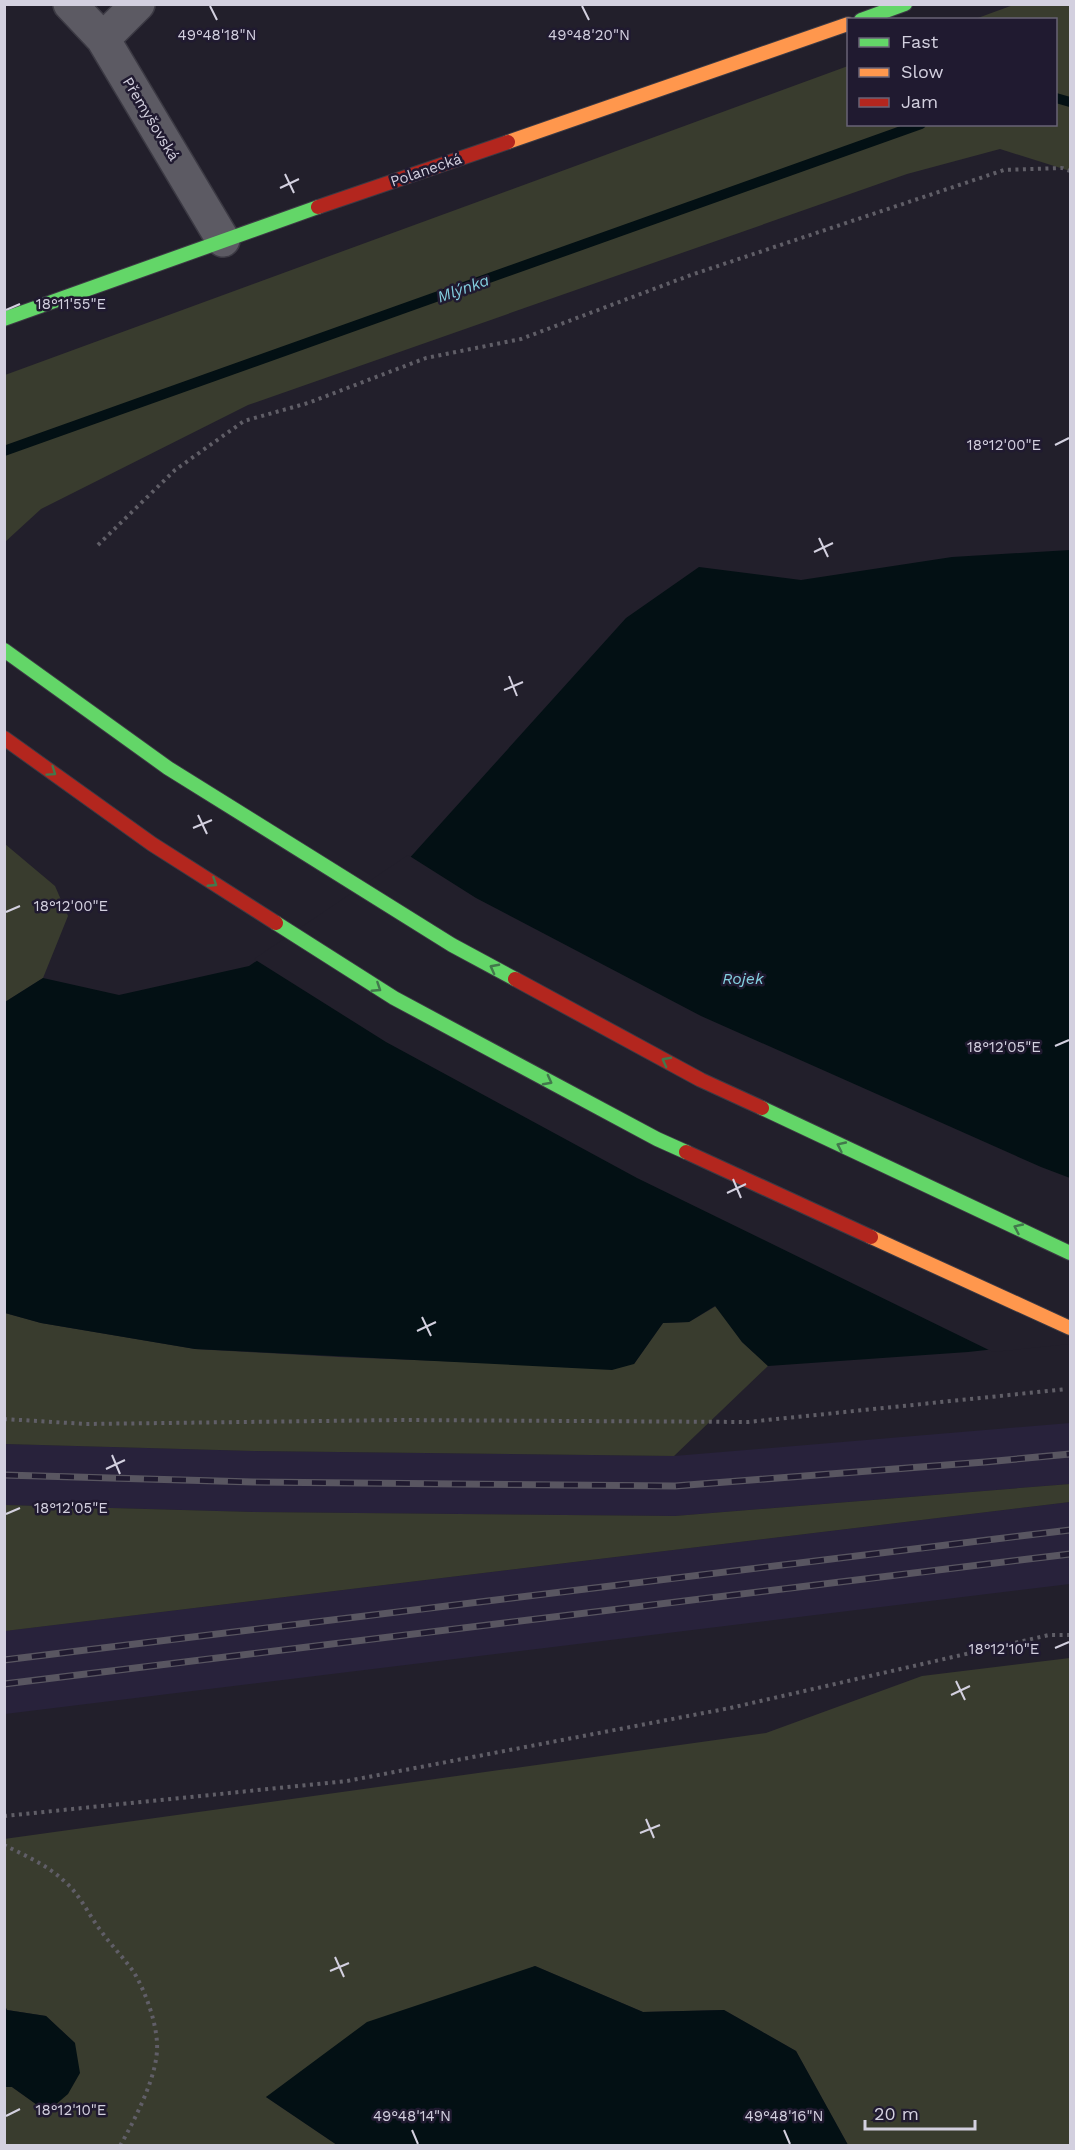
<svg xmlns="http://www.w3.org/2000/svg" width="1075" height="2150" viewBox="0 0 1075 2150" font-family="'Work Sans',sans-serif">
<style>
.built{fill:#28223b}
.green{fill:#393c2e}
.water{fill:#031014}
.pier{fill:#221f2b}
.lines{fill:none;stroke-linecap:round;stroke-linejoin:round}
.stream{stroke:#031014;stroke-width:10}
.street-casing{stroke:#3c3a44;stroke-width:36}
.fast-casing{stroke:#3c3a44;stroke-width:16}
.slow-casing{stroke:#3c3a44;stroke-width:16}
.jam-casing{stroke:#3c3a44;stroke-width:16}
.path{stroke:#605e67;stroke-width:4;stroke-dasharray:3 4.5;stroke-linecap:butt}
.street{stroke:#5c5a63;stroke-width:33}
.fast{stroke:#63d668;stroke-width:14}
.slow{stroke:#ff974d;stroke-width:14}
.jam{stroke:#b3261e;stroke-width:14}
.rail-casing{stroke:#595661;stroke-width:7}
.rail{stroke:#201a30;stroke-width:4.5;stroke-dasharray:14;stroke-linecap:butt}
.oneway{stroke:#42784c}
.ticks{fill:none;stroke:#d3d0df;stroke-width:2}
.labels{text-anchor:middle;stroke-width:5;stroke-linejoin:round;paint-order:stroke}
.street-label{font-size:15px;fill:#d3d0df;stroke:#201a30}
.water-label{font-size:16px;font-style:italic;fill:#84d0e0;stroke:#201a30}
.ticks-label{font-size:15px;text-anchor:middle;fill:#d3d0df;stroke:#201a30;stroke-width:5;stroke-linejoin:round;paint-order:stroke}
</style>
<rect width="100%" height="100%" fill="#221f2b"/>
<!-- built -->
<path class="built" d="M1070,1423V1484L675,1516L253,1512L5,1505V1444L254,1451L674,1456Z
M1070,1502V1584L5,1714L4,1631Z"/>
<!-- green -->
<path class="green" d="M1016,4L1070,5V171L1000,149L907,174L248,405L41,509L5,542V375L848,66V124H1056V20L975,19Z
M5,844L55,886L68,916L43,978L5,1002Z
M716,1306L742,1342L768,1366L674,1456L254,1451L5,1444V1313L41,1323L195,1349L339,1357L518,1364H634L663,1323L689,1322Z
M1070,1484V1502L5,1631V1505L253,1512L675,1516Z
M1070,1658V2145H848L796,2051L724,2010L643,2012L535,1966L266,2097L337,2145H5V2087H12L47,2112L75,2043L46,2016L7,2010L5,2006L4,1839L766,1733L922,1676Z"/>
<!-- water -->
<path class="water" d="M1070,550V1341L968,1352L768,1366L742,1342L715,1306L689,1322L663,1323L634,1364L612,1370L195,1349L41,1323L5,1313V1002L43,978L119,995L249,966L406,862L626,618L699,567L801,580L952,557Z
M535,1966L643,2012L724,2010L796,2051L848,2145H337L266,2097L367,2022Z
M5,2006L7,2010L46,2016L75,2043L80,2073L68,2094L47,2112L12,2087H5Z"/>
<!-- pier -->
<path class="pier" d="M408,855L476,898L701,1016L1041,1167L1070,1178V1344L993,1352L637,1178L386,1042L254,959Z"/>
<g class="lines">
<!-- stream -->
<path class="stream" d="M1056,98L1070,102
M4,451L921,124"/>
<defs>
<path id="street" d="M70,4L103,39L223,240
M103,39L138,4"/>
<path id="fast" d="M861,20L905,4
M4,319L318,207
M4,650L168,768L452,945L515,979
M276,923L394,998L657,1139L686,1152
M762,1108L1070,1253"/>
<path id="slow" d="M508,142L848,24
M871,1237L1070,1328"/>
<path id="jam" d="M318,207L508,142
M4,738L152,844L276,923
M515,979L701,1080L762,1108
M686,1152L871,1237"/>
</defs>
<!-- street casing -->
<use href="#street" class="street-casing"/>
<!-- fast casing -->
<use href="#fast" class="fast-casing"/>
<!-- slow casing -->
<use href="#slow" class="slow-casing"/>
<!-- jam casing -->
<use href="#jam" class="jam-casing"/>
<!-- path -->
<path class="path" d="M98,545L175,470L244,421L308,403L426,358L521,339L691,275L1004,170L1062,168L1070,171
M4,1419L86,1424L400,1420L748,1422L1067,1389
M4,1816L347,1781L730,1708L1049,1635H1070
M4,1845C24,1855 47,1865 63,1880C80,1894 88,1914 101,1931C111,1945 123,1957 133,1971C145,1990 156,2021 157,2043C159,2074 135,2119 120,2146"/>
<!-- street -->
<use href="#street" class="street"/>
<!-- fast -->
<use href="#fast" class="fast"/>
<!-- slow -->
<use href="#slow" class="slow"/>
<!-- jam -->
<use href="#jam" class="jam"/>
<defs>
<path id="rail" d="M4,1475L253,1482L675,1486L985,1462L1070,1454
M4,1660L1070,1530
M4,1684L1070,1554"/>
</defs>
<!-- rail casing -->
<use href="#rail" class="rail-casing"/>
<!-- rail -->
<use href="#rail" class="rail"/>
</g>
<!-- one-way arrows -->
<defs><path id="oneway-chevron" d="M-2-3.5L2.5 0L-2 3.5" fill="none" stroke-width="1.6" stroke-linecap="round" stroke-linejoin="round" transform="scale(1.5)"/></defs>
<g class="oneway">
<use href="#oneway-chevron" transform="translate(52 772) rotate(35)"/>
<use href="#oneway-chevron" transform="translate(213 883) rotate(33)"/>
<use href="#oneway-chevron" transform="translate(494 968) rotate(-152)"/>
<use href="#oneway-chevron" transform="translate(377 988) rotate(33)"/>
<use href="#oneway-chevron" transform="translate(666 1061) rotate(-152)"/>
<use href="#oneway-chevron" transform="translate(548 1081) rotate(28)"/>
<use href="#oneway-chevron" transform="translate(841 1146) rotate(-155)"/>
<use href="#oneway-chevron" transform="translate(1018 1228) rotate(-155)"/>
</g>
<!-- ticks -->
<path class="ticks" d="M210,6L217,20M582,6L589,20M285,174L294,193M280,188L299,179M6,310L20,304M1055,445L1069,438M819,538L828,557M814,552L833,543M509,676L517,696M504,690L523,682M198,815L207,834M193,828L212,820M6,912L20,906M1055,1046L1069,1040M733,1179L741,1198M727,1193L746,1184M422,1317L431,1336M417,1331L436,1322M112,1455L120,1474M106,1469L125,1460M6,1514L20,1508M1055,1648L1069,1642M956,1681L965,1700M951,1695L970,1686M646,1819L654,1838M640,1833L660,1825M335,1957L344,1977M330,1971L349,1963M6,2116L20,2109M412,2130L418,2144M784,2130L790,2144"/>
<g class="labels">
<!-- street labels -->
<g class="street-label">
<text transform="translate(151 119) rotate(59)" y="5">Přemyšovská</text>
<text transform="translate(426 170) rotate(-19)" y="5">Polanecká</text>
</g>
<!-- water labels -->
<g class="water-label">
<text transform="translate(463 288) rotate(-20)" y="6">Mlýnka</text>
<text x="743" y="984">Rojek</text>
</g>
</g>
<g class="ticks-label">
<text x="217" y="40">49°48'18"N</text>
<text x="589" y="40">49°48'20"N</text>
<text x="71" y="309">18°11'55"E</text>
<text x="1004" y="450">18°12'00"E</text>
<text x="71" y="911">18°12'00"E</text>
<text x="1004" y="1052">18°12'05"E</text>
<text x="71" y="1513">18°12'05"E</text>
<text x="1004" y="1654">18°12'10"E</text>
<text x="71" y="2115">18°12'10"E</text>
<text x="412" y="2121">49°48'14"N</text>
<text x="784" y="2121">49°48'16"N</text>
</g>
<!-- border -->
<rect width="1075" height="2150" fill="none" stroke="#d3d0df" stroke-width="12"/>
<!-- legend -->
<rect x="847" y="18" width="210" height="108" fill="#201a30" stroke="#686376" stroke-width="1.5"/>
<rect x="859" y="38" width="30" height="9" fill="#63d668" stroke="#686376" stroke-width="1.5"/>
<text x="901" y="48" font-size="18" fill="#d3d0df">Fast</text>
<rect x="859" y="68" width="30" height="9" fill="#ff974d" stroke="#686376" stroke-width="1.5"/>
<text x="901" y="78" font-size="18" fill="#d3d0df">Slow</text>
<rect x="859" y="98" width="30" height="9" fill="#b3261e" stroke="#686376" stroke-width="1.5"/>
<text x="901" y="108" font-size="18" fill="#d3d0df">Jam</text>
<!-- scale -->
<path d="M865 2120v9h110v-9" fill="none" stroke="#d3d0df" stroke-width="3"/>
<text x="874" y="2120" font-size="18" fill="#d3d0df" stroke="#201a30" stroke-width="4.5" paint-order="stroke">20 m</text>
</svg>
